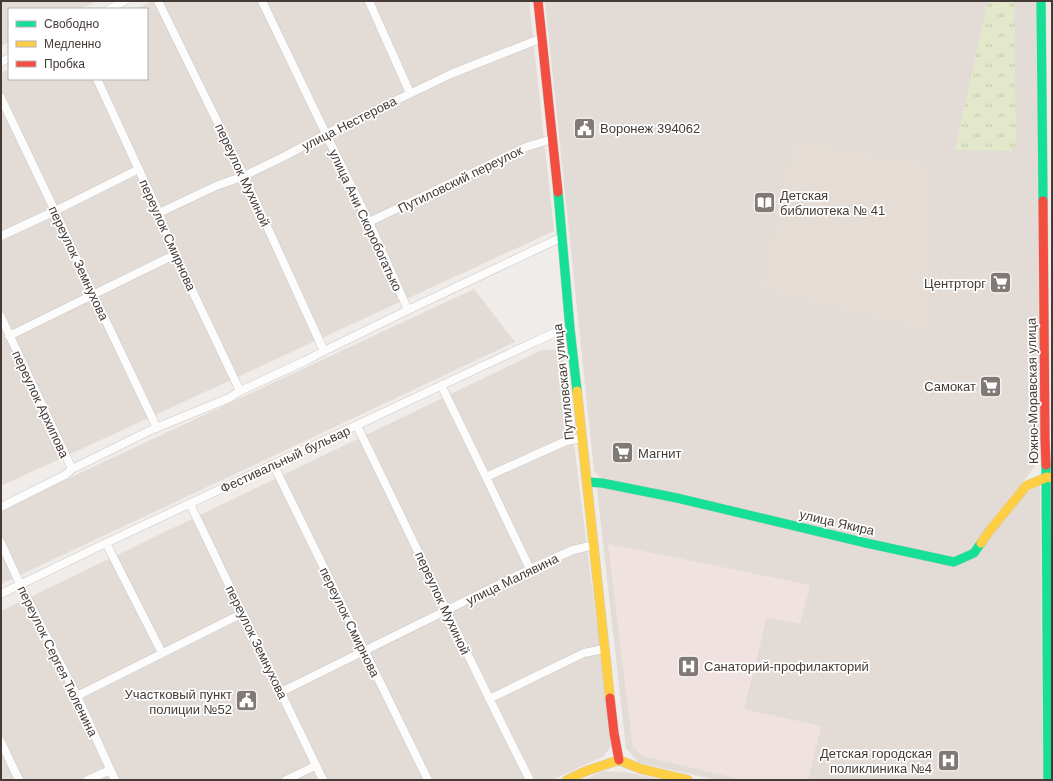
<svg xmlns="http://www.w3.org/2000/svg" width="1053" height="781" viewBox="0 0 1053 781" font-family="Helvetica,sans-serif">
<style>
.residential{fill:#e3dcd6}
.education{fill:#e5ddd5}
.medical{fill:#f1e2e2}
.park{fill:url(#park-tufts)}
.lines{fill:none;stroke-linecap:round;stroke-linejoin:round}
.street-casing{stroke:#ccc8c5;stroke-width:9}
.fast-casing{stroke:#cfc9c2;stroke-width:10}
.slow-casing{stroke:#cfc9c2;stroke-width:10}
.jam-casing{stroke:#cfc9c2;stroke-width:10}
.street{stroke:#fdfcfc;stroke-width:8}
.fast{stroke:#16e098;stroke-width:9}
.slow{stroke:#ffcf43;stroke-width:9}
.jam{stroke:#f24e42;stroke-width:9}
.labels{text-anchor:middle;stroke-width:3.5;stroke-linejoin:round;paint-order:stroke}
.street-label{font-size:13px;fill:#443b36;stroke:#fff}
.poi-label{font-size:13px;fill:#443b36;stroke:#fff;text-anchor:start}
</style>
<defs>
<pattern id="park-tufts" width="24" height="20" patternUnits="userSpaceOnUse"><rect width="24" height="20" fill="#e3e8ca"/><path d="M3 7l-1-3M5 7V3M7 7l1-3M15 17l-1-3M17 17v-4M19 17l1-3" fill="none" stroke="#c4c8ae"/></pattern>
</defs>
<rect width="100%" height="100%" fill="#efece9"/>
<!-- residential -->
<path class="residential" d="M1,1H97L80,9H9V42L1,46Z
M152,1H529L554,231L1,486V73L9,69V79H147V9H136Z
M545,1H1036L1040,453L1033,469L987,526L971,550L955,559L600,477L594,471Z
M474,289L515,342L1,584V510Z
M542,350H562L612,744L604,756L552,780H1V611Z
M602,485L954,566L1019,497L1040,485L1043,780H717L639,763L626,748L597,489Z
M603,771L626,772L663,780H583Z"/>
<!-- education -->
<path class="education" d="M795,141L931,167L927,329L762,288Z"/>
<!-- medical -->
<path class="medical" d="M608,544L810,585L800,624L767,617L744,709L821,726L808,780H744L643,756L633,747Z"/>
<!-- park -->
<path class="park" d="M988,1H1014L1016,145L1010,151L955,150Z"/>
<g class="lines">
<defs>
<path id="street" d="M158,1L244,176L324,351
M262,1L326,134L369,222L408,310
M369,1L410,93
M109,9L125,1
M1,62L9,58
M97,79L159,213L174,255L192,290L240,391
M1,98L55,211L94,296L157,428
M159,213L216,186L244,176L285,156L326,134L451,74L542,38
M369,222L526,147L552,139
M1,236L55,211L139,169
M1,317L72,469
M9,336L174,255
M441,385L486,477L530,569
M357,426C415,543 470,663 530,780
M273,464L428,780
M486,477L566,441L582,438
M190,504L323,780
M1,507L65,475L72,469L151,430L229,398L240,391L307,360L324,351L408,310L562,237
M1,543L20,584L77,696L115,780
M106,543L162,653
M1,594L106,543L487,364L556,332L570,329
M281,692L530,569L573,550L594,545
M77,696L243,613
M489,699L584,653L604,649
M1,742L19,780
M88,780L110,770
M286,780L315,766"/>
<path id="fast" d="M1041,1L1043,201
M558,192L570,329L577,391
M1046,465L1048,780
M587,482L602,483L677,498L866,543L954,562L974,553L981,543"/>
<path id="slow" d="M577,391L610,698
M981,543L991,529L1026,486L1047,477L1052,478
M567,780L586,771L619,760L641,769L688,780"/>
<path id="jam" d="M538,1L558,192
M1043,201L1045,439L1046,465
M610,698L614,733L619,760"/>
</defs>
<!-- street casing -->
<use href="#street" class="street-casing"/>
<!-- fast casing -->
<use href="#fast" class="fast-casing"/>
<!-- slow casing -->
<use href="#slow" class="slow-casing"/>
<!-- jam casing -->
<use href="#jam" class="jam-casing"/>
<!-- street -->
<use href="#street" class="street"/>
<!-- fast -->
<use href="#fast" class="fast"/>
<!-- slow -->
<use href="#slow" class="slow"/>
<!-- jam -->
<use href="#jam" class="jam"/>
</g>
<!-- icons -->
<defs>
<symbol id="civic-square" viewBox="-11 -11 22 22"><rect x="-9" y="-9" width="18" height="18" rx="4" fill="#807975" stroke="#fff"/><path d="M-.6-6.5H3V-4.5H.6V-3L4-1V1h2V6H-6V1h2V-1L-.6-3ZM-1.2 2.5V6h2.4V2.5Z" fill="#fff"/></symbol>
<symbol id="library-square" viewBox="-11 -11 22 22"><rect x="-9" y="-9" width="18" height="18" rx="4" fill="#807975" stroke="#fff"/><path d="M-6-4Q-3-5.5-.7-3.5V5Q-3 3-6 4ZM6-4Q3-5.5 .7-3.5V5Q3 3 6 4Z" fill="#fff"/></symbol>
<symbol id="supermarket-square" viewBox="-11 -11 22 22"><rect x="-9" y="-9" width="18" height="18" rx="4" fill="#807975" stroke="#fff"/><path d="M-6-5.5h2.5l.6 2H6L4.5 2H-2.5L-4.4-4H-6ZM-1.5 3.2a1.3 1.3 0 1 0 .1 0ZM3 3.2a1.3 1.3 0 1 0 .1 0Z" fill="#fff"/></symbol>
<symbol id="hospital-square" viewBox="-11 -11 22 22"><rect x="-9" y="-9" width="18" height="18" rx="4" fill="#807975" stroke="#fff"/><path d="M-5-5h3v3.5h4V-5h3V5h-3V1.5h-4V5h-3Z" fill="#fff"/></symbol>
</defs>
<g fill-rule="evenodd">
<use href="#civic-square" x="572" y="116" width="25" height="25"/>
<use href="#library-square" x="752" y="190" width="25" height="25"/>
<use href="#supermarket-square" x="988" y="270" width="25" height="25"/>
<use href="#supermarket-square" x="978" y="374" width="25" height="25"/>
<use href="#supermarket-square" x="610" y="440" width="25" height="25"/>
<use href="#hospital-square" x="676" y="654" width="25" height="25"/>
<use href="#civic-square" x="234" y="688" width="25" height="25"/>
<use href="#hospital-square" x="936" y="748" width="25" height="25"/>
</g>
<g class="labels">
<!-- street labels -->
<g class="street-label">
<text transform="translate(349 123) rotate(-27)" y="5">улица Нестерова</text>
<text transform="translate(243 175) rotate(65)" y="5">переулок Мухиной</text>
<text transform="translate(460 179) rotate(-26)" y="5">Путиловский переулок</text>
<text transform="translate(366 220) rotate(65)" y="5">улица Ани Скоробогатько</text>
<text transform="translate(168 235) rotate(66)" y="5">переулок Смирнова</text>
<text transform="translate(79 263) rotate(65)" y="5">переулок Земнухова</text>
<text transform="translate(563 382) rotate(-96)" y="5">Путиловская улица</text>
<text transform="translate(1032 391) rotate(-91)" y="5">Южно-Моравская улица</text>
<text transform="translate(41 404) rotate(65)" y="5">переулок Архипова</text>
<text transform="translate(285 459) rotate(-25)" y="5">Фестивальный бульвар</text>
<text transform="translate(837 522) rotate(13)" y="5">улица Якира</text>
<text transform="translate(512 579) rotate(-26)" y="5">улица Малявина</text>
<text transform="translate(443 603) rotate(65)" y="5">переулок Мухиной</text>
<text transform="translate(350 622) rotate(64)" y="5">переулок Смирнова</text>
<text transform="translate(257 642) rotate(64)" y="5">переулок Земнухова</text>
<text transform="translate(58 661) rotate(64)" y="5">переулок Сергея Тюленина</text>
</g>
<!-- poi labels -->
<g class="poi-label">
<text x="600" y="133">Воронеж 394062</text>
<text x="780" y="200">Детская<tspan x="780" dy="15">библиотека № 41</tspan></text>
<text x="986" y="288" text-anchor="end">Центрторг</text>
<text x="976" y="391" text-anchor="end">Самокат</text>
<text x="638" y="458">Магнит</text>
<text x="704" y="671">Cанаторий-профилакторий</text>
<text x="232" y="699" text-anchor="end">Участковый пункт<tspan x="232" dy="15">полиции №52</tspan></text>
<text x="932" y="758" text-anchor="end">Детская городская<tspan x="932" dy="15">поликлиника №4</tspan></text>
</g>
</g>
<!-- border -->
<rect width="1053" height="781" fill="none" stroke="#443b36" stroke-width="4"/>
<!-- legend -->
<rect x="8" y="8" width="140" height="72" fill="#ffffff" stroke="#b4b1af"/>
<rect x="16" y="21" width="20" height="6" fill="#16e098" stroke="#b4b1af"/>
<text x="44" y="28" font-size="12" fill="#443b36">Свободно</text>
<rect x="16" y="41" width="20" height="6" fill="#ffcf43" stroke="#b4b1af"/>
<text x="44" y="48" font-size="12" fill="#443b36">Медленно</text>
<rect x="16" y="61" width="20" height="6" fill="#f24e42" stroke="#b4b1af"/>
<text x="44" y="68" font-size="12" fill="#443b36">Пробка</text>
</svg>
